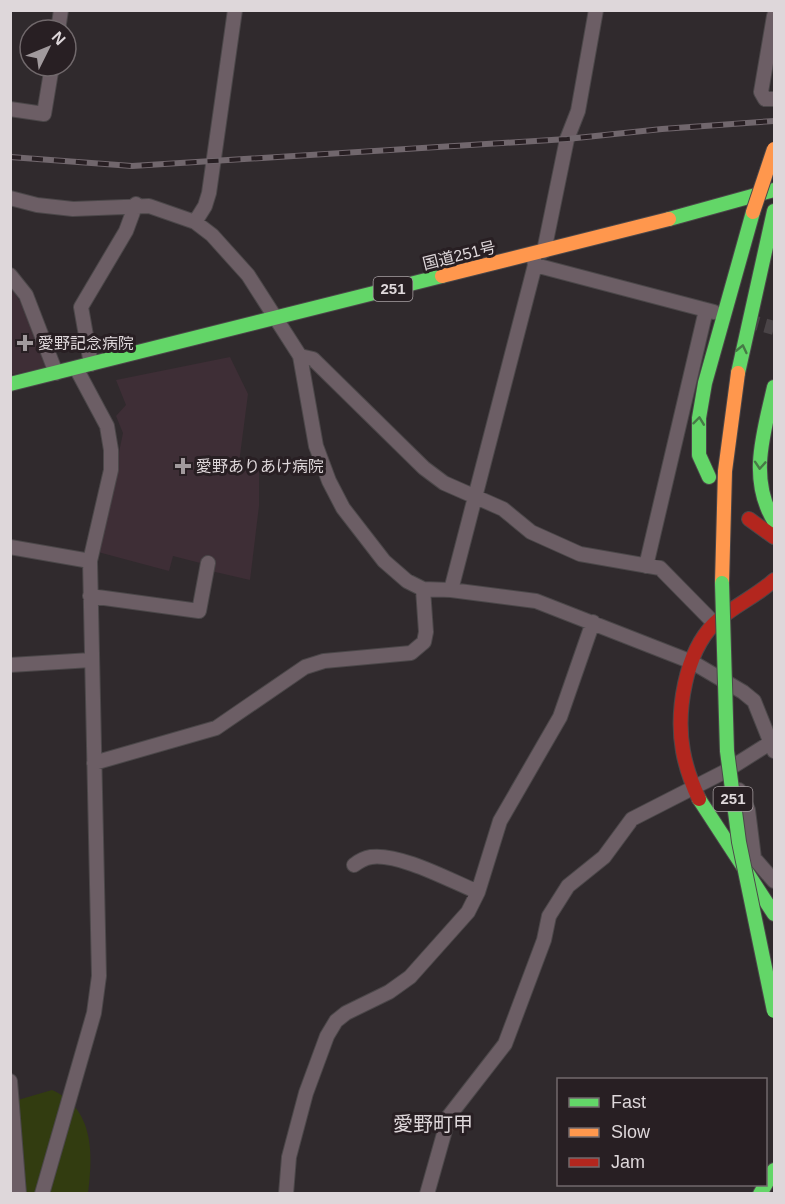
<svg xmlns="http://www.w3.org/2000/svg" width="785" height="1204" viewBox="0 0 785 1204" font-family="Helvetica,'Noto Sans JP',sans-serif">
<style>
.built{fill:#3e2e36}
.green{fill:#323c10}
.lines{fill:none;stroke-linecap:round;stroke-linejoin:round}
.street-tunnel{stroke:#4a4447;stroke-width:14;stroke-dasharray:14 7;stroke-linecap:butt}
.street-casing{stroke:#4b4749;stroke-width:16}
.fast-casing{stroke:#4b4749;stroke-width:16}
.slow-casing{stroke:#4b4749;stroke-width:16}
.jam-casing{stroke:#4b4749;stroke-width:16}
.street{stroke:#6c5e65;stroke-width:14}
.fast{stroke:#63d668;stroke-width:14}
.slow{stroke:#ff974d;stroke-width:14}
.jam{stroke:#b3261e;stroke-width:14}
.rail-casing{stroke:#71676d;stroke-width:6}
.rail{stroke:#281f23;stroke-width:4;stroke-dasharray:11;stroke-linecap:butt}
.fast-bridge-casing{stroke:#4b4749;stroke-width:16;stroke-linecap:butt}
.slow-bridge-casing{stroke:#4b4749;stroke-width:16;stroke-linecap:butt}
.fast-bridge{stroke:#63d668;stroke-width:14}
.slow-bridge{stroke:#ff974d;stroke-width:14}
.oneway{stroke:#467a46}
.poi-dot{fill:#a19a9d;stroke:#281f23;stroke-width:2}
.labels{text-anchor:middle;stroke-width:6;stroke-linejoin:round;paint-order:stroke}
.shield{fill:#281f23;stroke:#a7a0a3;stroke-width:1.5}
.shield-label{font-size:15px;font-weight:bold;fill:#ded7da}
.street-label{font-size:16px;fill:#ded7da;stroke:#281f23}
.poi-label{font-size:16px;fill:#ded7da;stroke:#281f23;text-anchor:start}
.quarter-label{font-size:20px;fill:#ded7da;stroke:#281f23}
</style>
<rect width="100%" height="100%" fill="#302a2d"/>
<!-- built -->
<path class="built" d="M10,286L31,319L47,367L10,375Z
M230,357L248,394L239,463L259,469V506L250,580L211,571L212,566L173,556L169,571L98,552L123,433L116,416L126,405L116,380Z"/>
<!-- green -->
<path class="green" d="M52,1090C94,1109 93,1153 88,1193L11,1194V1102Z"/>
<g class="lines">
<!-- street-tunnel -->
<path class="street-tunnel" d="M745,320L774,328"/>
<defs>
<path id="street" d="M774,16L761,92L765,99H774
M58,30L61,10
M10,109L44,114L52,66
M10,198L37,205L73,209L149,206L195,222L212,235L248,275L300,356L316,446L329,481L343,508L384,561L407,581L423,589L451,590L536,601L692,662L743,692L754,701L774,751
M195,222L205,206L209,193L235,10
M544,251L567,139L578,111L596,10
M535,265L714,312
M10,275L26,295L56,373
M300,356L313,359L424,468L444,483L503,509L531,532L580,554L660,568L715,624
M91,364L81,307L126,231L136,204
M10,547L90,561
M646,566L706,310
M451,590L535,265L533,254
M90,596L199,611L208,563
M10,665L91,660
M94,763L216,728L305,667L324,661L411,653L424,642L426,632L423,589
M739,790L748,810L754,858L774,881
M354,865C359,861 365,858 371,857C400,853 451,881 478,892
M10,1081L19,1194
M42,1194L94,1013L99,976L90,561L111,470V450L107,426L76,368
M286,1194L289,1157L306,1093L327,1036L336,1021L346,1013L389,992L410,977L468,912L478,892L500,821L560,717L593,622
M427,1194L449,1116L505,1044L544,940L549,916L568,886L604,857L632,819L724,772L770,743"/>
<path id="fast" d="M669,219L774,190
M738,373L774,211
M10,384L442,276
M774,387C764,432 748,478 774,521
M709,477L699,455V418L705,383L753,212
M699,799L774,914
M760,1194L774,1170"/>
<path id="slow" d="M442,276L669,219
M722,583L725,471L738,373"/>
<path id="jam" d="M749,519L774,537
M699,799C692,784 686,768 683,751C676,712 685,653 714,624C732,606 756,597 774,580"/>
</defs>
<!-- street casing -->
<use href="#street" class="street-casing"/>
<!-- fast casing -->
<use href="#fast" class="fast-casing"/>
<!-- slow casing -->
<use href="#slow" class="slow-casing"/>
<!-- jam casing -->
<use href="#jam" class="jam-casing"/>
<!-- street -->
<use href="#street" class="street"/>
<!-- fast -->
<use href="#fast" class="fast"/>
<!-- slow -->
<use href="#slow" class="slow"/>
<!-- jam -->
<use href="#jam" class="jam"/>
<defs>
<path id="rail" d="M10,157L132,166L567,139L662,129L774,121"/>
</defs>
<!-- rail casing -->
<use href="#rail" class="rail-casing"/>
<!-- rail -->
<use href="#rail" class="rail"/>
<defs>
<path id="fast-bridge" d="M722,583L727,751L739,842L774,1011"/>
<path id="slow-bridge" d="M753,212L774,149"/>
</defs>
<!-- fast-bridge casing -->
<use href="#fast-bridge" class="fast-bridge-casing"/>
<!-- slow-bridge casing -->
<use href="#slow-bridge" class="slow-bridge-casing"/>
<!-- fast-bridge -->
<use href="#fast-bridge" class="fast-bridge"/>
<!-- slow-bridge -->
<use href="#slow-bridge" class="slow-bridge"/>
</g>
<!-- one-way arrows -->
<defs><path id="oneway-chevron" d="M-2-3.5L2.5 0L-2 3.5" fill="none" stroke-width="1.6" stroke-linecap="round" stroke-linejoin="round" transform="scale(1.5)"/></defs>
<g class="oneway">
<use href="#oneway-chevron" transform="translate(742 349) rotate(-77)"/>
<use href="#oneway-chevron" transform="translate(699 421) rotate(-83)"/>
<use href="#oneway-chevron" transform="translate(760 465) rotate(94)"/>
</g>
<!-- markers -->
<g class="poi-dot">
<path d="M22 334h6v6h6v6h-6v6h-6v-6h-6v-6h6z"/>
<path d="M180 457h6v6h6v6h-6v6h-6v-6h-6v-6h6z"/>
</g>
<g class="labels">
<!-- shield labels -->
<g class="shield">
<rect x="373.5" y="277" width="39" height="24" rx="4.5"/>
<rect x="713.5" y="787" width="39" height="24" rx="4.5"/>
</g>
<g class="shield-label">
<text x="393" y="294">251</text>
<text x="733" y="804">251</text>
</g>
<!-- street labels -->
<g class="street-label">
<text transform="translate(459 255) rotate(-14)" y="6">国道251号</text>
</g>
<!-- poi labels -->
<g class="poi-label">
<text x="38" y="349">愛野記念病院</text>
<text x="196" y="472">愛野ありあけ病院</text>
</g>
<!-- quarter labels -->
<g class="quarter-label">
<text x="433" y="1131">愛野町甲</text>
</g>
</g>
<!-- border -->
<rect width="785" height="1204" fill="none" stroke="#ded7da" stroke-width="24"/>
<!-- legend -->
<rect x="557" y="1078" width="210" height="108" fill="#281f23" stroke="#71696c" stroke-width="1.5"/>
<rect x="569" y="1098" width="30" height="9" fill="#63d668" stroke="#71696c" stroke-width="1.5"/>
<text x="611" y="1108" font-size="18" fill="#ded7da">Fast</text>
<rect x="569" y="1128" width="30" height="9" fill="#ff974d" stroke="#71696c" stroke-width="1.5"/>
<text x="611" y="1138" font-size="18" fill="#ded7da">Slow</text>
<rect x="569" y="1158" width="30" height="9" fill="#b3261e" stroke="#71696c" stroke-width="1.5"/>
<text x="611" y="1168" font-size="18" fill="#ded7da">Jam</text>
<!-- north arrow -->
<g transform="translate(48 48) rotate(47)"><circle r="28" fill="#281f23" stroke="#71696c" stroke-width="1.5"/>
<path d="M0-4.5L10 22L0 15L-10 22Z" fill="#a19a9d"/>
<text y="-9" font-size="16" font-weight="bold" text-anchor="middle" fill="#ded7da">N</text>
</g>
</svg>
